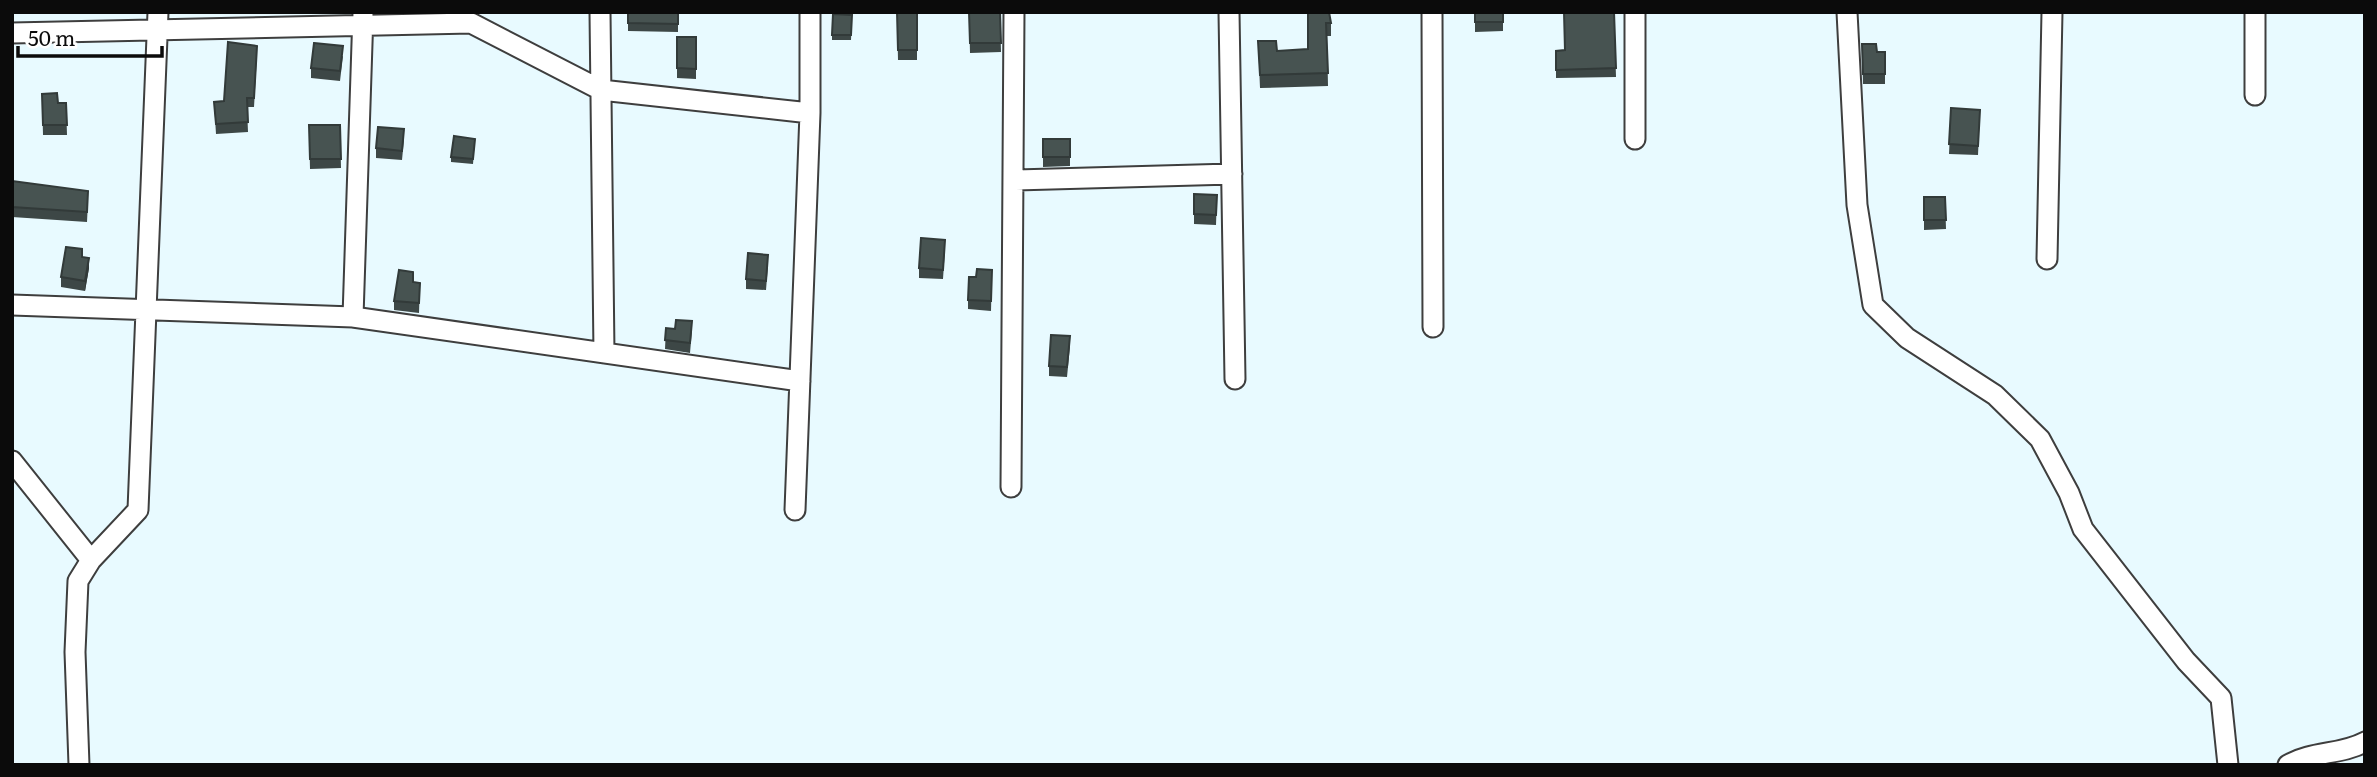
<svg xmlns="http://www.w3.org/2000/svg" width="2377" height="777" viewBox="0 0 2377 777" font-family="Literata,serif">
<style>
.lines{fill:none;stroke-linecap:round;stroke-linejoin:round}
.minor-casing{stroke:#3e3e3e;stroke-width:23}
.minor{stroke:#fff;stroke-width:19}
.wall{fill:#3d4746}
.shaded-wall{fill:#323a39}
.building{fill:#475351;stroke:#323a39;stroke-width:2}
</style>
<rect width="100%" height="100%" fill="#e8faff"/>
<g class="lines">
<defs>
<path id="minor" d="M600,12L604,353
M1229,12L1235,379
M1432,12L1433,327
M1635,12V139
M1847,12L1857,205L1873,305L1907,338L1995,395L2040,439L2069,493L2083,529L2186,661L2221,698L2228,765
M12,33L471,23L601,90L810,113
M2255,95V12
M1013,180L1232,174
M2047,259L2052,12
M12,305L353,317L800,381
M353,317L363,13
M12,461L91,560
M1011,487L1014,12
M795,510L810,113V12
M79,765L75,652L78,581L91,560L138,510L158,12
M2288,765C2312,751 2341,755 2365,742"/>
</defs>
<!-- minor casing -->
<use href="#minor" class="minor-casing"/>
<!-- minor -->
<use href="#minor" class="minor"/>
</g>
<!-- wall -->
<path class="wall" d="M628,12H678V32L628,31Z
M681,12H702V13L681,14Z
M897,12H917V60H898Z
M969,12H1000L1001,52L970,53Z
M1308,12L1331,23V36H1327L1328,86L1260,88L1258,41L1277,51L1308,49Z
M1475,12H1503V31L1475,32Z
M1614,12L1616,77L1556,78V51L1565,50Z
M1859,12H1895V14L1859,13Z
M852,15L851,40H832V35Z
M677,37H696V79L677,78Z
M1862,44L1877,52H1885V84H1863Z
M257,55L254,107H247L248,132L216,134L214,102L224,101Z
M343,56L340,81L311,78V68Z
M42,94L58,103H66L67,135H43Z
M1951,108L1980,110L1978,155L1949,154Z
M309,125H340L341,168L310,169Z
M404,139L402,160L376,158V148Z
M475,139L473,164L451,162V157Z
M1043,139H1070V166L1043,167Z
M12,181L88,201L87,222L12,217Z
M1194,194L1217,195L1216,225L1194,224Z
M1924,197H1945L1946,229L1924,230Z
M945,249L943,279L919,278V268Z
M82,257L89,268L85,291L61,287V277Z
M768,265L766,290L746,289V279Z
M992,270L991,311L968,309V300L976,277Z
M413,282L420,283L419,313L394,310V301Z
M666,328L692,330L690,353L665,349Z
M1070,346L1067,377L1049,376V366Z"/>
<!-- shaded-wall -->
<path class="shaded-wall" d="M89,258V268L85,291V281Z"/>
<!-- building -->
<path class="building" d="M628,12H678V24L628,23Z
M897,12H917V50H898Z
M969,12H1000L1001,43H970Z
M1308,12H1329L1331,23H1326L1328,73L1260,75L1258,41H1276L1277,51L1308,49Z
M1475,12H1503V22H1475Z
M1564,12H1614L1616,68L1556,70V51L1565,50Z
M833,14L852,15L851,35H832Z
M677,37H696V69L677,68Z
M228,42L257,46L254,98H247L248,122L216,124L214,102L224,101Z
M314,43L343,46L340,71L311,68Z
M1862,44H1876L1877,52H1885V74H1863Z
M57,93L58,103H66L67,125H43L42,94Z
M1951,108L1980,110L1978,146L1949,144Z
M309,125H340L341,159H310Z
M378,127L404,129L402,151L376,148Z
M454,136L475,139L473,159L451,157Z
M1043,139H1070V157H1043Z
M12,181L88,191L87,212L12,207Z
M1194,194L1217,195L1216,215L1194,214Z
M1924,197H1945L1946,220H1924Z
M921,238L945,240L943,270L919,268Z
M66,247L82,249V257L89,258L85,281L61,277Z
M748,253L768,255L766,281L746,279Z
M977,269L992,270L991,301L968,300L969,277H976Z
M399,270L413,272V282L420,283L419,303L394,301Z
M676,320L692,321L690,343L665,340L666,328L675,329Z
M1051,335L1070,336L1067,367L1049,366Z"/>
<!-- border -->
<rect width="2377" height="777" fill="none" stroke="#0b0b0b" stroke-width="28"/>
<!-- scale -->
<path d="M18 46v10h144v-10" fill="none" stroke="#0b0b0b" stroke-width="3.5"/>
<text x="28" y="46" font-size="21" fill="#0b0b0b" stroke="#ffffff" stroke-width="5" paint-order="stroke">50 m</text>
</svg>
